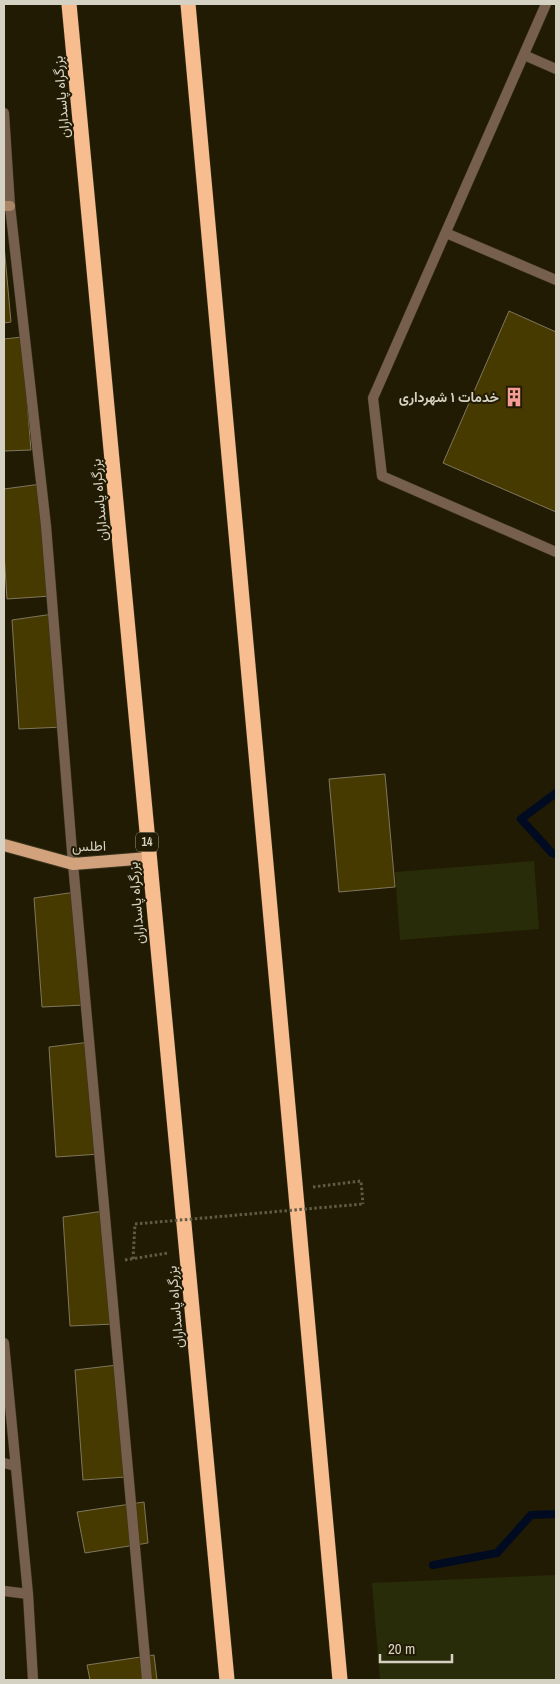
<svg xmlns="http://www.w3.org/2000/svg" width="560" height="1684" viewBox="0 0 560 1684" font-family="'Archivo Narrow',Vazirmatn,sans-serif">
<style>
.green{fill:#282c08}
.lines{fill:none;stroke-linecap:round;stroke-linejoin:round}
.stream{stroke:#000b22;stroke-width:8}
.building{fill:#473a00;stroke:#7f775c}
.street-casing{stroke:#3b351e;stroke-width:11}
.secondary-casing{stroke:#3b351e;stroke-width:11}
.primary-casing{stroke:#3b351e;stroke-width:14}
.highway-casing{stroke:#3b351e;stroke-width:16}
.path{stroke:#615b46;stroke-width:3;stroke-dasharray:2.5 2.5;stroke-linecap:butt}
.street{stroke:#765f4d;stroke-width:10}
.secondary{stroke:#aa8568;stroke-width:10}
.primary{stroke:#d2a27d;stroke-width:12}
.highway{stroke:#f7bd8f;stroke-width:15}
.path-bridge{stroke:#615b46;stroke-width:3;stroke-dasharray:2.5 2.5;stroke-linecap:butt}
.labels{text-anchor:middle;stroke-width:4;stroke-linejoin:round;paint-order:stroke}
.shield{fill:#221b03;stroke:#a09b89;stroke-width:1}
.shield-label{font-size:12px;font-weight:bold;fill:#d6d2c3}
.street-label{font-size:14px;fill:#d6d2c3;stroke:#221b03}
.poi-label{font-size:14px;font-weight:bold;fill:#d6d2c3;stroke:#221b03;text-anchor:end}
</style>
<rect width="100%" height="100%" fill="#221b03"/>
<!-- green -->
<path class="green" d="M534,861L539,929L400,940L395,872Z
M556,1575V1680H380L372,1583Z"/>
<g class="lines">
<!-- stream -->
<path class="stream" d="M556,793L521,819L552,853L556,854
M433,1565L497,1553L531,1515L556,1514"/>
</g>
<!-- building -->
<path class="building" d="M4,245L11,322L4,323Z
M509,311L556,332V512L443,463Z
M22,337L31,450L4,451V339Z
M41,484L51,596L7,599L4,553V489Z
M53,614L63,727L19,729L12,620Z
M385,774L395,887L339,892L329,779Z
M76,892L85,1005L42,1007L34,898Z
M90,1042L100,1154L56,1157L49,1047Z
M104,1211L114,1324L70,1326L63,1217Z
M117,1365L126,1477L83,1480L75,1370Z
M144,1502L148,1543L85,1553L77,1512Z
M154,1655L157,1680H90L87,1665Z"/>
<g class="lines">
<defs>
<path id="street" d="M546,4L373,398L382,476L556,552
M524,55L556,69
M4,113L10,206L46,526L73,864L147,1680
M446,233L556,280
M4,1343L28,1594L33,1680
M4,1463L15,1466
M4,1591L28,1594"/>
<path id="secondary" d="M4,206H10"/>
<path id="primary" d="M4,845L73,864L148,858"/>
<path id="highway" d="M69,4L227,1680
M188,4L340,1680"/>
</defs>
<!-- street casing -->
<use href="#street" class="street-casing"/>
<!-- secondary casing -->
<use href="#secondary" class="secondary-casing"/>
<!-- primary casing -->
<use href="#primary" class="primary-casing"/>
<!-- highway casing -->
<use href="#highway" class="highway-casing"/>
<!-- path -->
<path class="path" d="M313,1187L361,1181L363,1204
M133,1259L135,1224
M125,1260L168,1253"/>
<!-- street -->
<use href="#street" class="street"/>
<!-- secondary -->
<use href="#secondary" class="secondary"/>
<!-- primary -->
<use href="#primary" class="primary"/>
<!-- highway -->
<use href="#highway" class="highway"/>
<!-- path-bridge -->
<path class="path-bridge" d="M135,1224L363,1204"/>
</g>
<!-- icons -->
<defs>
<symbol id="building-bare" viewBox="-9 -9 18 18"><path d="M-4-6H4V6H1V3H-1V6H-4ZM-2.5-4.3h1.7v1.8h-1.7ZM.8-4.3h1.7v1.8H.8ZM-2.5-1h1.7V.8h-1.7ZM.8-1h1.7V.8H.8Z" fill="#f59c96" stroke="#221b03" stroke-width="2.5" paint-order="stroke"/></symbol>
</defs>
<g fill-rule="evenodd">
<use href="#building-bare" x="500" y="383" width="28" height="28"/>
</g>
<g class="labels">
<!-- shield labels -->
<rect class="shield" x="136" y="832.5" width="22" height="19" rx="4"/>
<g class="shield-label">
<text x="147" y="846">14</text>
</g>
<!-- street labels -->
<g class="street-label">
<text transform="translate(61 97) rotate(-95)" y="5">بزرگراه پاسداران</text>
<text transform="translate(99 500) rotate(-95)" y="5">بزرگراه پاسداران</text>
<text transform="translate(89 846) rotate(-2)" y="5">اطلس</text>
<text transform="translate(136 903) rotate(-95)" y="5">بزرگراه پاسداران</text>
<text transform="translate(175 1307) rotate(-95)" y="5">بزرگراه پاسداران</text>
</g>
<!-- poi labels -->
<g class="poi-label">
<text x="499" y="402">خدمات ۱ شهرداری</text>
</g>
</g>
<!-- border -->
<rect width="560" height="1684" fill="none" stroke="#d6d2c3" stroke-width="10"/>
<!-- scale -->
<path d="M380 1654v8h72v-8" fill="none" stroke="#d6d2c3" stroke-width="2.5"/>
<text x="388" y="1654" font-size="15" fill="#d6d2c3" stroke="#221b03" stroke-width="4" paint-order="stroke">20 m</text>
</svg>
